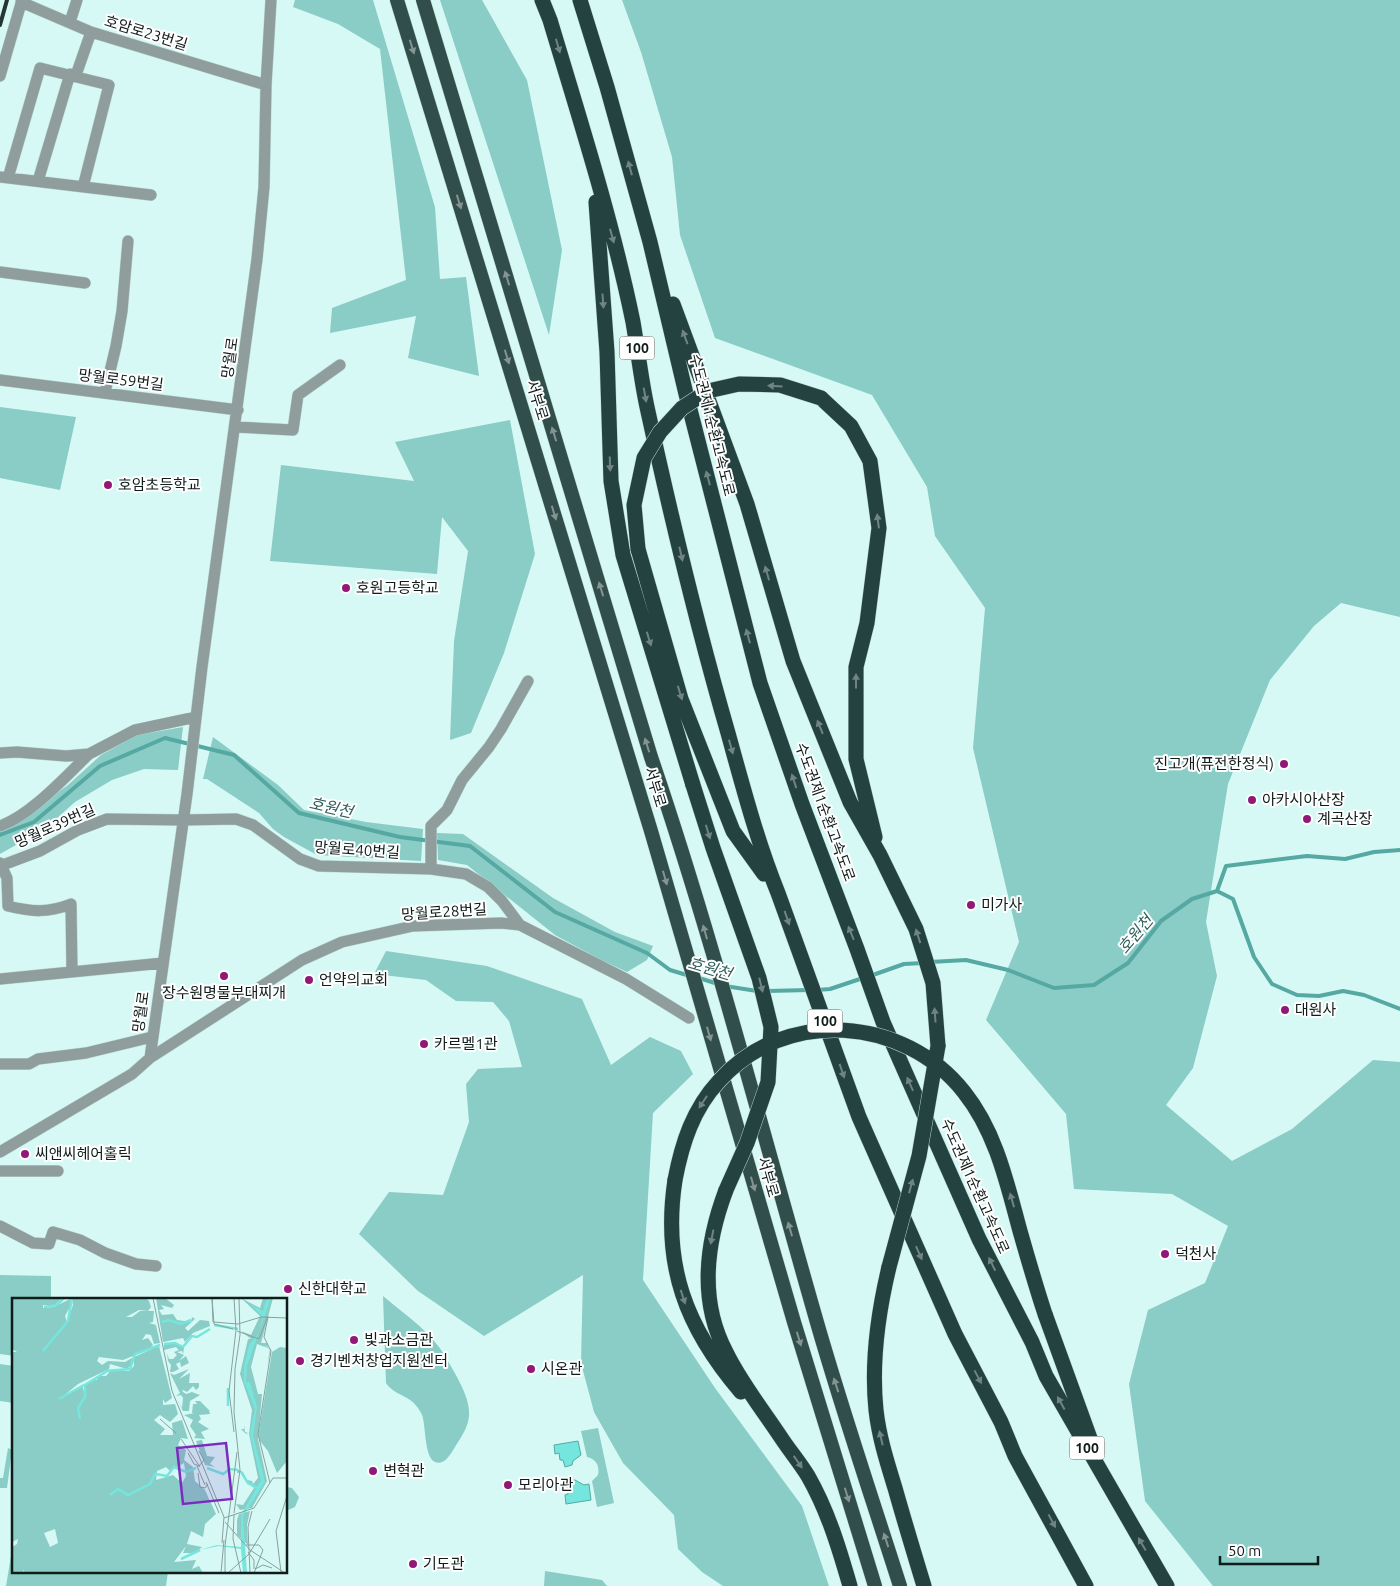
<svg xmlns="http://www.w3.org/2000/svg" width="1400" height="1586" viewBox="0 0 1400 1586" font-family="Ubuntu,'Noto Sans KR',sans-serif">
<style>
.green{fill:#8accc6}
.water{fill:#74e6dd;stroke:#56a9a2}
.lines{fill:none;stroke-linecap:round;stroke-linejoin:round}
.stream{stroke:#56a9a2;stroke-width:4}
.minor-casing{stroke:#b7d6d2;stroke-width:12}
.trunk-casing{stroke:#b7d6d2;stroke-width:15}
.motorway-casing{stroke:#b7d6d2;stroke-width:16}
.minor{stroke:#8f9e9c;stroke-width:11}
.trunk{stroke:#324e4b;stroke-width:14}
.motorway{stroke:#24423f;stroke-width:15}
.rail{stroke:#253532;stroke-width:4}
.motorway-bridge-casing{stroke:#b7d6d2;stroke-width:16;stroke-linecap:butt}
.motorway-bridge{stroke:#24423f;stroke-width:15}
.oneway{fill:#708482}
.oneway2{fill:#849493}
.poi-dot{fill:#901977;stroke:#fefefe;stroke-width:2}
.labels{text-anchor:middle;stroke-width:4;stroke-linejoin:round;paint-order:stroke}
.shield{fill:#fefefe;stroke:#57605e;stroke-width:1}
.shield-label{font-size:14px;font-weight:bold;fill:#0f1c1a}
.street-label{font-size:15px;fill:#0f1c1a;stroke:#fefefe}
.poi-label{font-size:15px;fill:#0f1c1a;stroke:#fefefe;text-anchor:start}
.water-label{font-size:16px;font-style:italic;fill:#2f605c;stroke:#fefefe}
.inset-river{fill:none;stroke:#74e6dd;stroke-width:2.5}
.inset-road{fill:none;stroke:#87a19d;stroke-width:1}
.view{fill:#7b2cbf;fill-opacity:0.15;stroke:#7b2cbf;stroke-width:2.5}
.inset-edge{fill:none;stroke:#0f1c1a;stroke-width:2.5}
</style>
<rect width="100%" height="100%" fill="#d7f9f5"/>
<!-- green -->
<path class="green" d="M295,0H373L435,207L440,279L466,277L479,376L408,358L416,316L330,333L332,308L406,280L380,49L338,24L293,7Z
M440,0H482L527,80L562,250L549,335Z
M622,0H1400V617L1341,603L1314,626L1270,680L1228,784L1206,922L1217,976L1193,1068L1166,1105L1232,1161L1292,1129L1373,1060L1400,1062V1586H1213L1145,1501L1129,1384L1148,1310L1205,1283L1228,1226L1172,1194L1074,1189L1066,1114L986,1020L1019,942L973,748L985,608L935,536L927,487L872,395L715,338L680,235L672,157L641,52Z
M0,407L76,417L60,490L0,478Z
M510,420L535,554L504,653L471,733L450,740L454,641L468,551L442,517L437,574L270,561L281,465L414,481L395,442Z
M183,727L178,770L144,769L112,780L75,802L46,828L0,854V828L39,806L68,785L101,755L137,735Z
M213,737L278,785L304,810L366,822L423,829L421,861L317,855L284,837L273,829L259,813L207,779H203Z
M437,833L463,834L553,898L615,932L653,946L647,960L627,972L601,960L555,935L467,865L438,860Z
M386,951L487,966L582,999L611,1065L650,1037L681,1051L693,1074L653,1113L643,1280L715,1388L802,1506L829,1586H723L702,1572L678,1549L674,1515L623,1463L594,1412L581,1363L583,1275L484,1336L418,1291L359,1234L389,1192L443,1195L469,1122L466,1084L478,1069L522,1067L509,1021L493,1002L456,1001L426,980L374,974Z
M0,1275L51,1276V1300H14V1356L0,1354Z
M383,1296C402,1312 424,1327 439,1347C446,1356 451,1367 457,1377C463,1389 470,1402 469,1416C468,1428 461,1437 455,1447C451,1453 445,1466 435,1462C424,1457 426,1425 422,1415C413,1394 395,1397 386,1383Z
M0,1364L14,1366V1403L0,1401Z
M598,1428L614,1503L597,1507L592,1481L598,1475C600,1466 596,1459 587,1457L581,1431Z
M8,1448L12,1450L7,1488H0V1478H3Z
M286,1487L292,1488L299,1497L295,1507L286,1511Z
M14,1538V1572H168L166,1586H6Z
M545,1571L602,1580L607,1586H544Z"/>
<!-- water -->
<path class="water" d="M578,1441L581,1455L573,1461L572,1465L565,1467L563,1460H560L559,1453L555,1454L554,1445Z
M575,1480L584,1485L589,1484L591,1500L566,1504L565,1495L568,1494L567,1487H570L569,1481Z"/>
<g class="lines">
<!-- stream -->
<path class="stream" d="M0,835L34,822L100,766L165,738L234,755L299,813L400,837L470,846L555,912L647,953L670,970L690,976
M1217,891L1226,866L1307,856L1345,859L1374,852L1400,850
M930,962L966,960L1008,970L1054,988L1094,985L1128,963L1161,921L1192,899L1217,891L1233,899L1254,957L1272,984L1297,995L1319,996L1343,991L1364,995L1400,1009
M870,976L904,964L923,963
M699,978L718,984
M725,986L757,991
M817,990L830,989L863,978
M767,991L810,990"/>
<defs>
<path id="minor" d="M21,2L91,32L266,85
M70,22L77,0
M76,75L91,32
M0,76L22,0
M0,177L151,195
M8,178L40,68L109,85L83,187
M38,181L70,74
M0,272L85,283
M0,380L238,410
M105,392L116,346L122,311L128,241
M235,427L293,430L298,395L340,365
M0,753L17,752L66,756L89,754L135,730L196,717
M0,826C31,815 65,777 89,754
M0,863L7,878L8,906C32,912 48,913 71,904L72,972
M0,866L40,851L78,830L107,819L183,820L236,819L253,825L300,859L319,866L431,869L466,874L488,887L502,901L520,925
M431,869V826L447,810L462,780L489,747L501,729L528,681
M0,979L163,963
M150,1058L187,794L202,667L257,259L264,187L266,85L271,0
M1,1064H29L38,1059L86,1053L152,1037
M0,1152L132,1074L150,1058L302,960L342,942L413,926L501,923L520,925L626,979L689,1018
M0,1171H58
M0,1226L33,1243L49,1244L53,1232L80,1240L105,1253L136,1264L156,1266"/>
<path id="trunk" d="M397,0L651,831L794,1322L875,1586
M423,0L651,757C713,939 761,1127 814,1312C840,1404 871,1495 900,1586"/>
<path id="motorway" d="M542,0L550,20C580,120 612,220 633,322C638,351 641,379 647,407C671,517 697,626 728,733C743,787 757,841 778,893L859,1117L955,1334L1001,1422L1015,1456L1086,1586
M580,0L607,87L650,242L686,394L760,683L802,804L857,949L883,1022L979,1239L1032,1342L1046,1376L1167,1586
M596,202L607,352L611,481L623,555L693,785
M673,304L747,504L793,661L850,802L880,855L916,929L933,983L938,1046
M821,398L851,426L870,461L879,528L867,623L856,667V759L875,837
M638,549L681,699L733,831L764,874
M675,1180C662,1265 686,1328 741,1392
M726,1190C706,1243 699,1301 726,1352C741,1383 763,1410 782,1439C790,1451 800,1463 808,1476C828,1511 839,1548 850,1586
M889,1267C878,1313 871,1362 876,1410C879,1437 887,1462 895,1488C904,1520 914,1553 924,1586
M1045,1314L1091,1441"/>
</defs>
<!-- minor casing -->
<use href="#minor" class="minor-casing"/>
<!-- trunk casing -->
<use href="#trunk" class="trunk-casing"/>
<!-- motorway casing -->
<use href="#motorway" class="motorway-casing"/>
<!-- minor -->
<use href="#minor" class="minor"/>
<!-- trunk -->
<use href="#trunk" class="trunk"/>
<!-- motorway -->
<use href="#motorway" class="motorway"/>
<!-- rail -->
<path class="rail" d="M0,25L7,0"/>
<defs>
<path id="motorway-bridge" d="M638,549L634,505L644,458L660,432L682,408L708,391L739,384L780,385L821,398
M693,785L713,848L759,978L771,1027L768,1082L747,1143L726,1190
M675,1180C682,1143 693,1109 719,1081C785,1007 904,1016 964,1092C996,1132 1007,1183 1020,1231C1028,1259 1036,1287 1045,1314
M889,1267L919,1156L938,1046"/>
</defs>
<!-- motorway-bridge casing -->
<use href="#motorway-bridge" class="motorway-bridge-casing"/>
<!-- motorway-bridge -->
<use href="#motorway-bridge" class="motorway-bridge"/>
</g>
<!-- one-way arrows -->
<defs><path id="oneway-solid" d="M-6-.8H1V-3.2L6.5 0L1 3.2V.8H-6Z" transform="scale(1.25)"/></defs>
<g class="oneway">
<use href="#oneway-solid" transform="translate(558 46) rotate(74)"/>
<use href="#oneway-solid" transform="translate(630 168) rotate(-105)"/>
<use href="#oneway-solid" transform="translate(612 236) rotate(75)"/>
<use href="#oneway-solid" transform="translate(603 301) rotate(86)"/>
<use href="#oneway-solid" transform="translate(685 337) rotate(-110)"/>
<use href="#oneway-solid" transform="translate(775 386) rotate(-176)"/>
<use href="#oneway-solid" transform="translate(645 395) rotate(80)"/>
<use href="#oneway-solid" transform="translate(610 464) rotate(88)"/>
<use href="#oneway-solid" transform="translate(708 478) rotate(-105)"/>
<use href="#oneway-solid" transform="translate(878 521) rotate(-97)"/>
<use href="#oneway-solid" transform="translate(681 554) rotate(77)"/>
<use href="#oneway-solid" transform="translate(767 573) rotate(-106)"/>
<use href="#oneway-solid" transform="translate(748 636) rotate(-105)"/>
<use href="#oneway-solid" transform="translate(649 639) rotate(73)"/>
<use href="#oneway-solid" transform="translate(856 681) rotate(-90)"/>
<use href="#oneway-solid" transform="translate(680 693) rotate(73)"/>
<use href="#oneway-solid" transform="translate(820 727) rotate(-112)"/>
<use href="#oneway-solid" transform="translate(731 747) rotate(74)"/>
<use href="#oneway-solid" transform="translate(794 781) rotate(-108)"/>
<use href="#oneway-solid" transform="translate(708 832) rotate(73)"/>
<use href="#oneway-solid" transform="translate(787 918) rotate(71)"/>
<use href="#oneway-solid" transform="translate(851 933) rotate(-112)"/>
<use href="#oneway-solid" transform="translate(918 936) rotate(-108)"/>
<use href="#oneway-solid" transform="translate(761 985) rotate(76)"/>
<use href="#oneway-solid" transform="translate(935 1015) rotate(-94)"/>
<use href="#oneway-solid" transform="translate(842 1071) rotate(71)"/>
<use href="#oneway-solid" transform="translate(910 1084) rotate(-114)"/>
<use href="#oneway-solid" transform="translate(703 1102) rotate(123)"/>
<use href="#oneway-solid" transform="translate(911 1186) rotate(-75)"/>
<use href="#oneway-solid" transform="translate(1012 1200) rotate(-106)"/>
<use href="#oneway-solid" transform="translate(712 1237) rotate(101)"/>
<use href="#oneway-solid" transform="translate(919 1253) rotate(66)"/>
<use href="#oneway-solid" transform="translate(992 1264) rotate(-116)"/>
<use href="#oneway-solid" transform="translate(683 1297) rotate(72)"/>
<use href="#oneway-solid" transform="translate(978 1377) rotate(62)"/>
<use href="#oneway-solid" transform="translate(1061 1403) rotate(-119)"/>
<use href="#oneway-solid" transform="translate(881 1438) rotate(-103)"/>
<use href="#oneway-solid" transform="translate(798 1462) rotate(55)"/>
<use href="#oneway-solid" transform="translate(1052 1521) rotate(62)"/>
<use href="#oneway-solid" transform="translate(1142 1544) rotate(-120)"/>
</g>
<g class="oneway2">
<use href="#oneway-solid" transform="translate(412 47) rotate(73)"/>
<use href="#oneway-solid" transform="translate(459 202) rotate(73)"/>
<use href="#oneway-solid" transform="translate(507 278) rotate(-107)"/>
<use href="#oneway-solid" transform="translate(507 357) rotate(73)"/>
<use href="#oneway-solid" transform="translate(554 434) rotate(-107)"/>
<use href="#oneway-solid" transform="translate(554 513) rotate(73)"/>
<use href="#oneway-solid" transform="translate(601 589) rotate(-107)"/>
<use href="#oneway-solid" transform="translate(647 745) rotate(-107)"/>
<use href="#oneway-solid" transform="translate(665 878) rotate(74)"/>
<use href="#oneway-solid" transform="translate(705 932) rotate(-106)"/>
<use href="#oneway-solid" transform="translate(709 1034) rotate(74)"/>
<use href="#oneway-solid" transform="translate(753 1184) rotate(74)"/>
<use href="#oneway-solid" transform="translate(790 1229) rotate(-106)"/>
<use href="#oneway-solid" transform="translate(799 1339) rotate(73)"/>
<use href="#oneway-solid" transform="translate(836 1385) rotate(-108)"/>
<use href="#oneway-solid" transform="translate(847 1495) rotate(73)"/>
<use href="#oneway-solid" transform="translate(886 1540) rotate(-108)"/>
</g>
<!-- markers -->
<g class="poi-dot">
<circle cx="108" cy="485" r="5"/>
<circle cx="346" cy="588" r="5"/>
<circle cx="1284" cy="764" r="5"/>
<circle cx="1252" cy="800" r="5"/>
<circle cx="1307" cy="819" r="5"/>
<circle cx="971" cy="905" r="5"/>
<circle cx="224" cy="976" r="5"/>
<circle cx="309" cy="980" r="5"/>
<circle cx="1285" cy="1010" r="5"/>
<circle cx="424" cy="1044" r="5"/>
<circle cx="25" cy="1154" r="5"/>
<circle cx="1165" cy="1254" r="5"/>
<circle cx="288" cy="1289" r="5"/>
<circle cx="354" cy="1340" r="5"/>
<circle cx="300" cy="1361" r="5"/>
<circle cx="531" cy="1369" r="5"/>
<circle cx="373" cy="1471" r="5"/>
<circle cx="508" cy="1485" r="5"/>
<circle cx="413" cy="1564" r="5"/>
</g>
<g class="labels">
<!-- shield labels -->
<g class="shield">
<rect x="619.5" y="336.5" width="35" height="23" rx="4"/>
<rect x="807.5" y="1009.5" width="35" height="23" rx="4"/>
<rect x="1069.5" y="1436.5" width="35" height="23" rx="4"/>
</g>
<g class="shield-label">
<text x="637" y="353">100</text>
<text x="825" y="1026">100</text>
<text x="1087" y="1453">100</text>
</g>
<!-- street labels -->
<g class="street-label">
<text transform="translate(146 33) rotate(17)" y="5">호암로23번길</text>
<text transform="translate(230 358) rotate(-82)" y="5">망월로</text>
<text transform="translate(121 380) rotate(7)" y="5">망월로59번길</text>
<text transform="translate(537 400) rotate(73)" y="5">서부로</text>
<text transform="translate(712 425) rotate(76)" y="5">수도권제1순환고속도로</text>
<text transform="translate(655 787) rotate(73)" y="5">서부로</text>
<text transform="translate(825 812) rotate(70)" y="5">수도권제1순환고속도로</text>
<text transform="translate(55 826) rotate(-24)" y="5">망월로39번길</text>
<text transform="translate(357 850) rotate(4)" y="5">망월로40번길</text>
<text transform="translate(444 912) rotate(-4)" y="5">망월로28번길</text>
<text transform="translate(141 1012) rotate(-82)" y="5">망월로</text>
<text transform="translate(768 1177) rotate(74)" y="5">서부로</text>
<text transform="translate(975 1186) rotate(66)" y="5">수도권제1순환고속도로</text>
</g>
<!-- poi labels -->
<g class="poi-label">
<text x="118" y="490">호암초등학교</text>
<text x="356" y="593">호원고등학교</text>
<text x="1274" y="769" text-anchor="end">진고개(퓨전한정식)</text>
<text x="1262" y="805">아카시아산장</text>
<text x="1317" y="824">계곡산장</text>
<text x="981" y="910">미가사</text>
<text x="319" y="985">언약의교회</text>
<text x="224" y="998" text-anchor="middle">장수원명물부대찌개</text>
<text x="1295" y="1015">대원사</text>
<text x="434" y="1049">카르멜1관</text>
<text x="35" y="1159">씨앤씨헤어홀릭</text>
<text x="1175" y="1259">덕천사</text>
<text x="298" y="1294">신한대학교</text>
<text x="364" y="1345">빛과소금관</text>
<text x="310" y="1366">경기벤처창업지원센터</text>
<text x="541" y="1374">시온관</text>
<text x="383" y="1476">변혁관</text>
<text x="518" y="1490">모리아관</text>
<text x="423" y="1569">기도관</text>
</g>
<!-- water labels -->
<g class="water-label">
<text transform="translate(331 807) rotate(13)" y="6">호원천</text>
<text transform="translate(1135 934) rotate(-50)" y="6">호원천</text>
<text transform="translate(710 968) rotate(16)" y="6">호원천</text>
</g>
</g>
<!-- overview -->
<g transform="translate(12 1298)">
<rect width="275" height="275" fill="#d7f9f5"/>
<path d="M0,0H50L43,7H31V10L42,9L58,1L59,7L53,18L55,24L61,7L60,0H134L137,3L139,9L136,13L127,12L114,19H120L128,13H142L141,24L137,25L144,27L148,45L142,46L139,37L134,36L130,42L136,40L141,47L136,52L111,62L87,59L85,63L90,67L96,63L113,64L120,60V66L115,71L98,66L97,71L66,86L49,100L70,87L73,97V87L81,81L85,82L86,78H94L99,72L117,73L122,68V59L147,48L160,100L153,105L151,101V107L163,106L166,116L158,124L148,117L142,122L153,131L148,137H161L160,125L170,122L176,141L169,140L166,147L174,152L172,162L181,169L183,183L193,192L204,216L193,226L191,239L179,233L175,246L190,249L183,255H171L174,248L162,264L184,262L180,271L187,268L191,275H12V271L11,275H0V249L5,246L6,241L0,244V54H5L0,51ZM172,165L174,178L170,185L161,177L144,182L145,173L154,169L158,173ZM43,231L46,245L38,249L32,235ZM144,0H153L162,7L160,10L149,7L152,11L147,12L150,17L161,16L165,22L179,24L180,19L183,21L173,30L176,33L188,22L197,23L198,28L181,35L173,44L171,40L151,44ZM229,0L248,10L251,0H261L249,45H255L256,49L250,47L259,51L255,68L258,51L245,46L239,69L246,96H250L246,141L255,183L240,210L228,212L224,206L231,207L242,190L235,184L230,174L225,175V171L231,174L235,182L240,183L241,186L246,180L237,136H234L229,131H232V127L233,134H236L233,135L237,136L240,112L228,76L236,41H239L229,33L239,37L248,18ZM162,45L172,50L171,56L170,53L165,54L172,57L167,63L174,58L177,65L169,69L168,64L164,66L167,71L161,74H158L159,67L156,63L155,55L157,61H161L165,57L162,54L167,52L164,49L152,52V47ZM268,49L275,50V163L265,175L256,153L247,142V133L260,54ZM177,71L167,81L178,75L177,85H187V89L184,92L181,88L175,94L171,92L170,93L174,96L180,94L188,97L178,103L177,113H171L165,101L170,110L171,100L169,97L164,98L168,95L158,75L162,77ZM183,103H188L197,112L198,116L187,117L189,121L186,124L197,131L189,134L193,141L182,140L184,137L178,128L181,122L172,117L183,115H180L181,106H185ZM190,142L195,158L203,159L198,166L203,169L193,167L184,143ZM238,213L235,227L236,247L225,237V222L227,216Z" fill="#8accc6" fill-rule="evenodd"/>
<path d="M259,0L235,68L234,84H238L245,109L241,138L253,184L231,218L235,275H231L229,251L207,248L187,252L205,247L229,249V217L249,182L238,136L243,111L232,84V69L237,47L246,36L251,19L238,6L251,13L254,2Z" fill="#74e6dd"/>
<path class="inset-river" d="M32,9L45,7L52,0M150,24L157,22L169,26L179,22M202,27L226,31M152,46L163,45L171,49L180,38L185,39L198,31M31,53L56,23L60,0M93,73L118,71L123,56L148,47M216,90V108M47,101L72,87M68,121L66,110L73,99V87L97,72M195,170L211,176L218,171L226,172M229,174L236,185L247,191M98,197L106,191L116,197L138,186L143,176L155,178L162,169L174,174L184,170M169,261L188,252"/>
<path class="inset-road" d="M141,0L160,93L212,219L210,245M200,0L201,24M200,0L202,26L221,31M256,19L252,39L259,53L246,136L258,185M201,24L226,26L249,19L275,20M225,33L247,41L256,18M148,121L164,135M222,134L217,93L224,32L222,0M169,141L188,169M176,155L182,166L187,168L192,162L187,153M185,168L193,187M186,175L188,189L193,190L196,186M194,184L207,215M222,215L228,172L222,114L223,71L228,37L227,0M222,217L221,241L229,275M212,220L242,210L261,180H275M213,224L238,252L273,275M234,247H247L251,252L242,275M236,254L242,262V271M243,271L251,267L260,270M269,274L264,233L275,198M209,275L212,242M213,275V248L225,154M216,275L237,256L258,221M238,275L236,229L240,213"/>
<path class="view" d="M214,145L220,201L171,206L165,150Z"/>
<rect width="275" height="275" class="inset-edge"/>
</g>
<!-- scale -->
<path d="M1220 1556v8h98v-8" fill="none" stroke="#0f1c1a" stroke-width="2.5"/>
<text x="1228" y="1556" font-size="15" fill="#0f1c1a" stroke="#fefefe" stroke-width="4" paint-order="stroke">50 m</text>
</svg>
